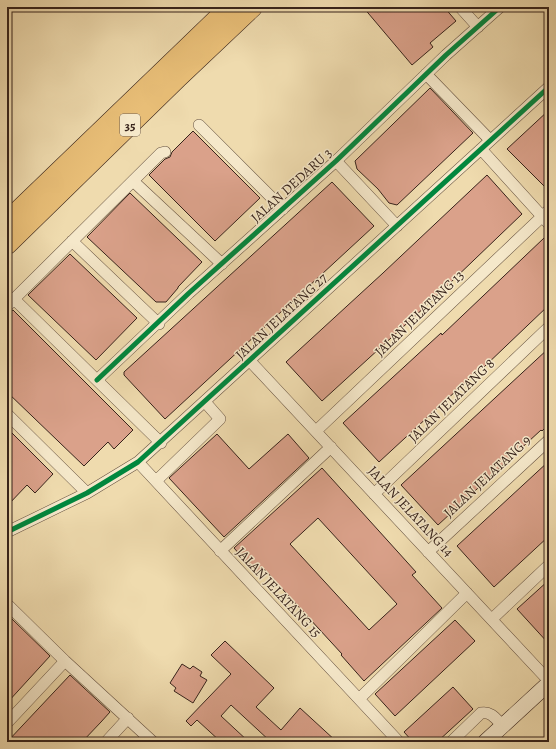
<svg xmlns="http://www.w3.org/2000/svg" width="556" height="749" viewBox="0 0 556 749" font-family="Alegreya,serif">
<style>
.building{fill:#daa18a;stroke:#37231b;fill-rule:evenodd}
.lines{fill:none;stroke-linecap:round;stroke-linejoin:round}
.street-casing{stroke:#655140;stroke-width:12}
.secondary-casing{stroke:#37231b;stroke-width:16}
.highway-casing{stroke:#37231b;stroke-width:20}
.street{stroke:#f5e8ca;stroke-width:11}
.secondary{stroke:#f5e8ca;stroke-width:15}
.highway{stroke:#e8be77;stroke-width:19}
.cycleway-casing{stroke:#f5e8ca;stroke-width:8}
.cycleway{stroke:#00873e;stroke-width:5}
.labels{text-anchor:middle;stroke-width:3;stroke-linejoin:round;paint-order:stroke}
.shield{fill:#f5e8ca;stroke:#705e50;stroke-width:1}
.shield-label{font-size:13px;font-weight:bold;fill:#37231b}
.street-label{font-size:14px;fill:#37231b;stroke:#f5e8ca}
</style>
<rect width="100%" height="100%" fill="#efdbae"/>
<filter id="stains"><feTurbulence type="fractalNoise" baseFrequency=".005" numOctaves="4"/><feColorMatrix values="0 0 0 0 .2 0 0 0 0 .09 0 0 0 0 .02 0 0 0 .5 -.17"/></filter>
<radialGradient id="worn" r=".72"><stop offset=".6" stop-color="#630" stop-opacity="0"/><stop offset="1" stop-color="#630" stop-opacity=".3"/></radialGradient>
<!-- building -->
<path class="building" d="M363,7H444L456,21L430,43L433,47L412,65Z
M430,88L473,133L397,205L389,203L378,189L357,169L355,161Z
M549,110V191L507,149Z
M193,131L260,198L215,241L149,175L165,159L170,157L172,152Z
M487,175L522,214L426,306L322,401L286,362L383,273Z
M332,182L374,226L165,419L124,375V372Z
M130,193L202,262L178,287V288L166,302H156L87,237Z
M544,238L549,243V305L484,367L483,366L379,462L343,423L441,333L442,335Z
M70,254L137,318L96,360L28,295Z
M13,310L133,430L114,449L108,442L84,466L7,392V314Z
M549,348V424L542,431L541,430L438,525L401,485Z
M7,428L53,474L35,493L27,485L7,506Z
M217,434L249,469L288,434L309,458L224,537L169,478Z
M549,461V536L494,587L457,546Z
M322,468L416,572L412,575L442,608L364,681L341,655L342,654L263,568L257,574L234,548ZM318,518L397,604L369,630L290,544Z
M549,580V644L517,609Z
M11,618L50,656L7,703V623Z
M455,620L475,641L395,716L375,694Z
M225,641L274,688L256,707L281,730L300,708L337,742H271L231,705L221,716L249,742H221L197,720L191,726L186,721L231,674L211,655Z
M182,664L190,669L193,666L202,672L200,676L207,680L193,703L174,691L176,688L170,683Z
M70,675L110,712L101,722L82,742H7Z
M453,687L473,709L437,742H413L404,732Z"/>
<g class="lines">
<defs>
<path id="street" d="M460,7L478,27
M426,74L490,140
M199,125L283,209
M481,149L549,224
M336,161L397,226
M133,181L222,264
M72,241L159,324
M14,299L161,443
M7,306L161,153L165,152
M250,361L549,681
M97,380L189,293L336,161L446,55L500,7
M7,414L87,493
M316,431L549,210
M138,462L399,742
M156,481L220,419L205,402
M374,494L549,327
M7,532L87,493L138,462L549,87
M220,551L331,447
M428,552L549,440
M7,605L9,606L65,661L153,742
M492,619L549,565
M359,699L467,593
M7,723L65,661
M106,742L128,718
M451,742L481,713C491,711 496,719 502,725"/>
<path id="secondary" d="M485,742L549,683"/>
<path id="highway" d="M7,221L229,7
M7,245L178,78L253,7"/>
</defs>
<!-- street casing -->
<use href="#street" class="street-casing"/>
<!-- secondary casing -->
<use href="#secondary" class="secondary-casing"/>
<!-- highway casing -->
<use href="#highway" class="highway-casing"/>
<!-- street -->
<use href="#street" class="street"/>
<!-- secondary -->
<use href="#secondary" class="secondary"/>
<!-- highway -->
<use href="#highway" class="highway"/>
<defs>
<path id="cycleway" d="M97,380L189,293L336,161L446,55L500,7
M7,532L87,493L138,462L549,87"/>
</defs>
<!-- cycleway casing -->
<use href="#cycleway" class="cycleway-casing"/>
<!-- cycleway -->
<use href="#cycleway" class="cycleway"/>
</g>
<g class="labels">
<!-- shield labels -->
<rect class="shield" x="120" y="114" width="20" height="22" rx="3"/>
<g class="shield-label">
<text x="130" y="130">35</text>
</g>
<!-- street labels -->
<g class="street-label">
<text transform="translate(291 185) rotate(-42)" y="5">JALAN DEDARU 3</text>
<text transform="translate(419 313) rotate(-44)" y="5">JALAN JELATANG 13</text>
<text transform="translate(281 316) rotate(-43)" y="5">JALAN JELATANG 27</text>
<text transform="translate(451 400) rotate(-44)" y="5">JALAN JELATANG 8</text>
<text transform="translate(487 476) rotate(-43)" y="5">JALAN JELATANG 9</text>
<text transform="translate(411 511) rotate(47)" y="5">JALAN JELATANG 14</text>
<text transform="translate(279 592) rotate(47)" y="5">JALAN JELATANG 15</text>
</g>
</g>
<!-- margin -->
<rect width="556" height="749" fill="none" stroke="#efdbae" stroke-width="24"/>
<rect x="8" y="8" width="540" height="733" fill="none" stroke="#37231b" stroke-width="2"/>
<rect x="12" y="12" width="532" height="725" fill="none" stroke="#37231b"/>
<rect width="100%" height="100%" filter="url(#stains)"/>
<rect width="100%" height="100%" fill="url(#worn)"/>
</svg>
